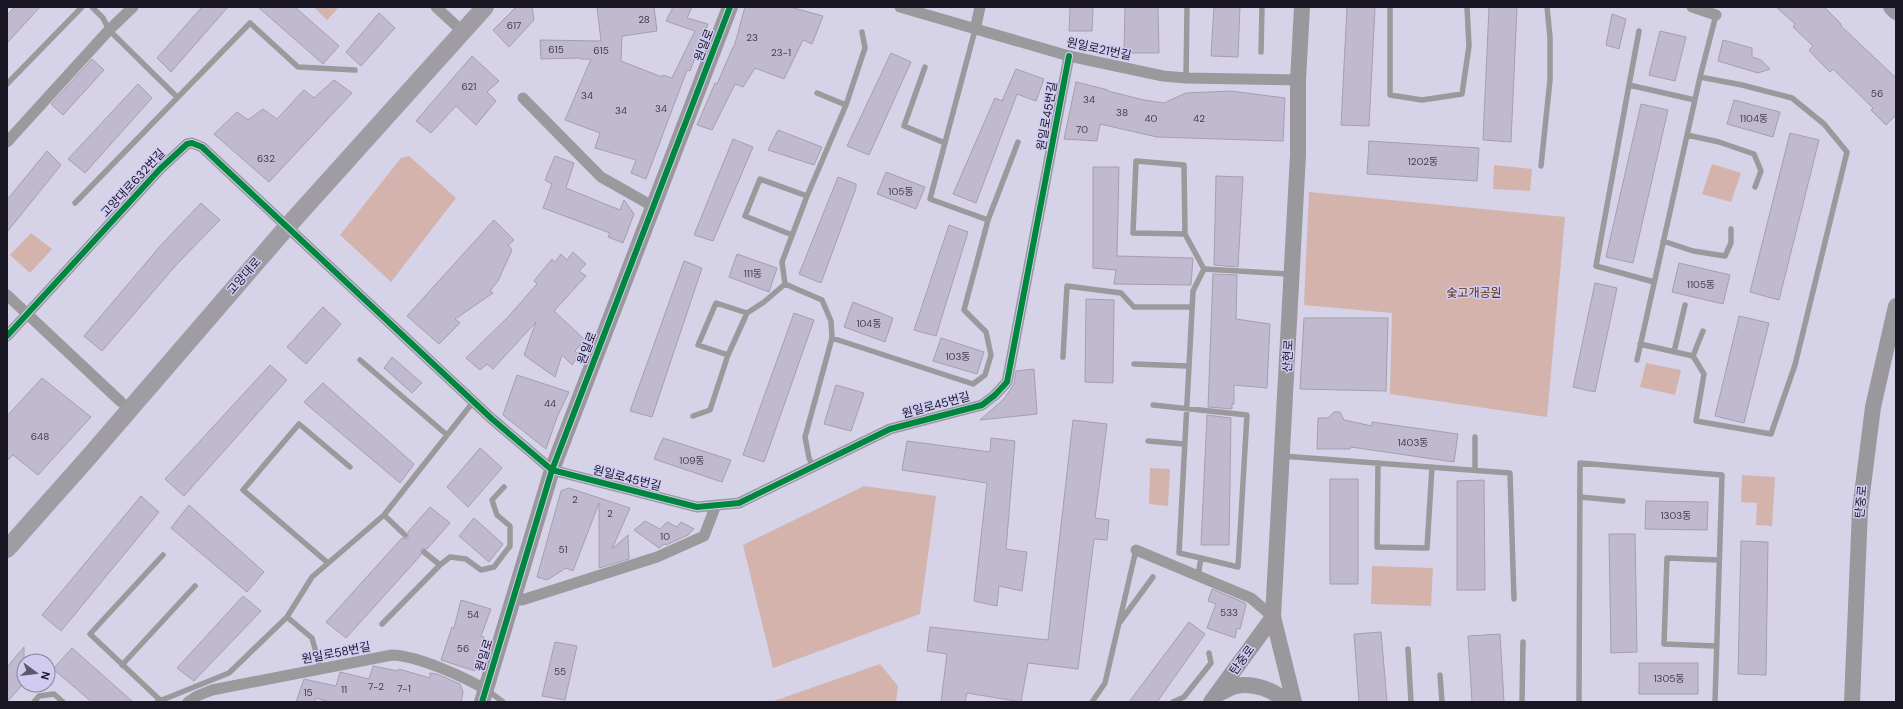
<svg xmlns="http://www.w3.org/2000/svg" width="1903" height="709" viewBox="0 0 1903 709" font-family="'DM Sans','Noto Sans KR',sans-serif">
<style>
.green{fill:#d3b3ab}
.building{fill:#c1b9cf;stroke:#a49faf}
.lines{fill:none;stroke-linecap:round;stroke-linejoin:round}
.lane{stroke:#9a999c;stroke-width:5.5}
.street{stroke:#9a999c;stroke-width:11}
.secondary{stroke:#9a989d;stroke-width:16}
.primary{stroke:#9f9ca3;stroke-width:18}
.cycleway-casing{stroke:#d0cbf1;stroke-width:8}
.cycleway{stroke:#00873e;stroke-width:6}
.labels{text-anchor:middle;stroke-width:3;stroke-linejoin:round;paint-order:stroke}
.number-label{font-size:10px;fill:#43404f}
.street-label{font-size:12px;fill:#191724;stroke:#d0cbf1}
.park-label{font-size:12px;fill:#5b2f12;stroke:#d0cbf1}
</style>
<rect width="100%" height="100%" fill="#d6d3e9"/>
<!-- green -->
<path class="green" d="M314,7H339L327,20Z
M409,156L456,198L391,282L340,235L401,158Z
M1712,164L1741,173L1731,202L1702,194Z
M1494,165L1532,169L1530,191L1493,189Z
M1309,192L1565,217L1547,417L1390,394L1392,313L1304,305Z
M31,233L52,249L30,273L10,255Z
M1646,363L1681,370L1675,395L1640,387Z
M1150,468L1170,469L1168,506L1149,504Z
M1742,475L1775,477L1772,526L1756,525L1757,503L1741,502Z
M864,486L936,496L920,614L773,668L743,545Z
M1372,566L1433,568L1431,606L1371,604Z
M880,664L898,686L896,702H771Z"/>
<!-- building -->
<path class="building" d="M15,7H40L7,43V15Z
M202,7H228L171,72L157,58Z
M258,7H295L339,46L323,64Z
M516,7H532L534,20L509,47L493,30Z
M597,7H654L657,31L622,36L621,61L662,77L663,75L672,78L695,31L666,21L673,7H692L687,18L708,24L690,71L687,70L646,179L631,173L636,160L595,148L600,133L565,120L591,59H580V58L541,59L540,40L601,41Z
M745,7H790L823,16L812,44L803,40L784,79L755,68L743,87L735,84L712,130L697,125L715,83L717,84L733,47H734Z
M1070,7H1093L1092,31H1069Z
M1125,7H1158L1159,53H1124Z
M1214,7H1240L1238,57L1211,56Z
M1347,7H1375L1369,126L1341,125Z
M1489,7H1517L1511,142L1483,140Z
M1776,7H1824L1841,24V26L1896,78V115L1886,125L1871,110L1873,108L1833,69L1830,72L1819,61L1809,50L1813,46L1793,27L1795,24Z
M379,13L395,28L361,66L346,52Z
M1612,14L1626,19L1619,49L1606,45Z
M1660,31L1686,37L1675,81L1649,75Z
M1723,40L1752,48V57L1761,60L1770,69L1758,73L1718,61Z
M891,53L911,62L869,155L847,146Z
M472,56L499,81L487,92L496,101L476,125L456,106L431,133L416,121Z
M92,59L104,70L63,115L51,104Z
M1016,69L1044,79L1036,101L1017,94L976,203L953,194L995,98L1002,101Z
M334,80L352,93L269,182L214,134L237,112L248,120L263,109L277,119L304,90L314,98Z
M1076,82L1108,90V91L1144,100L1164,103L1186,93L1231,91L1285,98L1283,141L1157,137L1100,124L1097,141L1064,139Z
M138,84L152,98L85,173L68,159Z
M1734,100L1780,112L1773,137L1727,124Z
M1641,104L1668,110L1633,263L1606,257Z
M778,130L822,147L814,165L768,150Z
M1790,133L1819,140L1779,300L1750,292Z
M733,139L753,147L713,241L694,235Z
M1369,141L1479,148L1477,181L1367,174Z
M47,151L61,165L7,232V200Z
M555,156L574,163L566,188L620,210L624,200L634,214L623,243L608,237L610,233L543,208L552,184L545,180Z
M1093,167H1119L1117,256L1193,258L1191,285L1114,284L1116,270L1093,268Z
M886,172L925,187L916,209L877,194Z
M1216,176L1243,177L1238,267L1214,265Z
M838,177L856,184V188L821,283L799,274Z
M201,203L220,220L177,264L102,351L84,336L162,244Z
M494,220L514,240L508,245L512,250L498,281L490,291L493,293L455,319L460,323L439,344L407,316Z
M949,225L968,232L936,336L914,330Z
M573,252L586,264L579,271L586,276L554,311L585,340L575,351L579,355L572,365L562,355L555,377L524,355L536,322L493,369L487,364L480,370L466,358L508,317L537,284L534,281L552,259L555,262L561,254L567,260Z
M737,254L777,268L769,292L729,277Z
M684,261L702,268L652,417L630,411Z
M1679,263L1730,275L1723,304L1672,292Z
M1213,274L1237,275L1236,319L1270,324L1267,388L1234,385V404H1232V409L1208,407Z
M1595,283L1617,288L1595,392L1573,387Z
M1086,299L1114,300L1113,383L1085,382Z
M853,302L893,318L885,342L844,327Z
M323,307L341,324L306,364L287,347Z
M794,313L814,320L764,462L743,455Z
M1739,316L1769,323L1744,423L1715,416Z
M1304,318H1388L1386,391L1300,389Z
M941,338L984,352L977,374L933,361Z
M392,357L422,383L412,393L384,368Z
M270,365L287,380L184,496L165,479Z
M1034,369L1037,414L980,420L1004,399L1014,384L1016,371Z
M517,375L569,392L557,417L546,449L503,415Z
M42,378L91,417L38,475L13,455L7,461V416Z
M323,383L414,464L400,483L304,402Z
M836,385L864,393L851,431L824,424Z
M1334,412H1340L1344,420L1372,426V422L1458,434L1454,462L1351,447L1350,449H1317L1318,418H1328Z
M1207,415L1231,418L1229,545H1201Z
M1073,420L1107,424L1095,518L1109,520L1107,540L1094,539L1078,669L1028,663L1021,702L967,693L965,702H941L947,654L927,651L930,627L1048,640Z
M663,438L731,460L722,482L654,459Z
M991,438L1015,441L1006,549L1027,552L1022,591L999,586L997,606L974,601L987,483L902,470L907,441L990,452Z
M480,448L502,468L468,507L447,487Z
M1330,479H1358V584H1330Z
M1484,480L1485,590H1457V481Z
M569,488L630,508L612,549L628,535L629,559L599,568V503L573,571L566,568L547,580L537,577L561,491Z
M141,496L159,512L61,631L42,615Z
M1646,501L1708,502L1707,530L1645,529Z
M189,505L264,572L247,592L171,528Z
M430,507L450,523L427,549H421V555L346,638L326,622L402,538L406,539L408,538V532Z
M474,518L503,544L489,562L459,536Z
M645,521L660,529L667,522L677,527L681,522L694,529L688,535L666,545L664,544L659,548L634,530Z
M1609,534H1635L1637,652L1611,653Z
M1741,541L1768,542L1766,675L1738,674Z
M1212,589L1245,603L1246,605L1240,629L1237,628L1235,638L1207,628L1216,604L1208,601Z
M243,596L261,611L194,681L177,668Z
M461,600L491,609L481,636L484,637L475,671L441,660L452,627L454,628Z
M1189,622L1205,634L1157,702H1129Z
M1381,632L1387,702H1359L1354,634Z
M1500,634L1504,702H1472L1468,636Z
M555,642L577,646L565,700L542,696Z
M24,647V683L7,702V667Z
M72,648L133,702H92L53,669Z
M1639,663H1698V694H1639Z
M373,666L398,671L399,669L430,678V673L437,674L460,684L463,692L461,702H330L316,698L315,702H296L304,679L336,686L340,672L369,679Z"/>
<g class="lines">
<!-- lane -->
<path class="lane" d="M92,7L103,18L109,30L177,97
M1390,7V95L1422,100L1462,94L1469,46L1467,7
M975,30L930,199L988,220
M1639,31L1629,85L1695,100
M1261,52L1262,7
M925,67L904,126L945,143
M1186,78L1187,7
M7,84L82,7
M1629,85L1596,266L1654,282
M817,93L846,105
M1687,135L1719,142L1754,154L1761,171L1755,187
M1541,166L1550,80V37L1547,7
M75,203L250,23L298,67L355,70
M1185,234L1133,233L1136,161L1184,165L1185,234L1204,269
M792,235L745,216L760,179L807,196
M1663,241L1693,251L1725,256L1731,243V229
M785,284L782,262L807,196L846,105L865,48L862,32
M785,284L822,300L831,321L832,338L805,437L809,458L813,467
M832,338L973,384L985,375L991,355L986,332L964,310L988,220L1018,142
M1640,344L1693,356L1704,374L1696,421L1771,434L1795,365L1847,152L1824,124L1792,98L1742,85L1700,77
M1674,352L1685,305
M728,355L698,345L716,303L747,313
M1693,356L1703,331
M1063,357L1067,286L1121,293L1134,307H1192
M360,360L447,435
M1637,360L1700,77L1716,15
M1134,364L1188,366
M1153,405L1247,415L1238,567L1201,558
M693,416L710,410L728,355L747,313L764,302L785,284
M1148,441L1184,444
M1282,456L1510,473L1514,599
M1378,463L1377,547L1427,548L1432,467
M1475,470V437
M1580,497L1623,501
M384,515L405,535
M424,552L440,565
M328,563L243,490L299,424L350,467
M1198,576L1201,558L1179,553L1193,291L1204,269L1289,274
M287,617L312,638L319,663V670
M1120,622L1153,577
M382,624L440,565L450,557L466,559L481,570L494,567L510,546V526L497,515L492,500L504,487
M1716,646L1664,644L1667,558L1719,560
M1408,649L1411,702
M122,665L195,586
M1440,675L1442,702
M487,690L503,702
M160,700L90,634L163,555
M34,702L39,696L54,694L63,702
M157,702L229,673L287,617L312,577L384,515L474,401
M1092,702L1105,683L1136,550
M1173,702L1184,697L1211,663L1209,653
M1522,702L1523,642
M1579,702L1580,463L1722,475L1715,702"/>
<!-- street -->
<path class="street" d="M436,7L462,31
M900,7L1069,56L1163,76L1186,78L1298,80
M1692,7L1716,15
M975,30L980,7
M523,98L601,177L654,207
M7,142L109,30L133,7
M7,295L121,402
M7,336L160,169L187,144L192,143L202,147L492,419L552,470L697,507L739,503L890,429L982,405L995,395L1007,382L1069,56
M1136,550L1251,598L1273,617
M514,599L522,600L657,557L704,536L716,505
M188,702L197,696L212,690L392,655C418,656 462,676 485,689"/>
<!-- secondary -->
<path class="secondary" d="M1891,7L1896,12
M1218,694C1224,692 1230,687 1236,686C1253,682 1274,690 1286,702
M482,702L552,470L730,7
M1211,702L1273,617
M1294,702L1273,617L1298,155V80L1302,7
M1852,702L1860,510L1873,407L1896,306"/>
<!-- primary -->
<path class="primary" d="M7,549L87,459L287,227L485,7"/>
<defs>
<path id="cycleway" d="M7,336L160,169L187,144L192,143L202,147L492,419L552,470L697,507L739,503L890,429L982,405L995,395L1007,382L1069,56
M482,702L552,470L730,7"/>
</defs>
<!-- cycleway casing -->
<use href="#cycleway" class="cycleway-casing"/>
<!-- cycleway -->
<use href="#cycleway" class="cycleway"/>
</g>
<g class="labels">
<!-- number labels -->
<g class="number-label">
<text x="644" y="23">28</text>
<text x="514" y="29">617</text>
<text x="752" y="41">23</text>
<text x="556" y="53">615</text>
<text x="601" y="54">615</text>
<text x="781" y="56">23-1</text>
<text x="469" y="90">621</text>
<text x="1877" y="97">56</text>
<text x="587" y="99">34</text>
<text x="1089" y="103">34</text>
<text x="661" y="112">34</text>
<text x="621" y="114">34</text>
<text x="1122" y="116">38</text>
<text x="1151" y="122">40</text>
<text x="1199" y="122">42</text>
<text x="1754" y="122">1104동</text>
<text x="1082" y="133">70</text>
<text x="266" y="162">632</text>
<text x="1423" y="165">1202동</text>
<text x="901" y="195">105동</text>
<text x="753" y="277">111동</text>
<text x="1701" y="288">1105동</text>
<text x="869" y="327">104동</text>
<text x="958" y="360">103동</text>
<text x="550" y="407">44</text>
<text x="40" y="440">648</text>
<text x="1413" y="446">1403동</text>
<text x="692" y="464">109동</text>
<text x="575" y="503">2</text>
<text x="610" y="517">2</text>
<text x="1676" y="519">1303동</text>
<text x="665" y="540">10</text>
<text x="563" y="553">51</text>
<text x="1229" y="616">533</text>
<text x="473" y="618">54</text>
<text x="463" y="652">56</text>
<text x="560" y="675">55</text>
<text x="1669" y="682">1305동</text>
<text x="376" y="690">7-2</text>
<text x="404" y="692">7-1</text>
<text x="344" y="693">11</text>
<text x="308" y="696">15</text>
</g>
<!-- street labels -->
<g class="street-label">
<text transform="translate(704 45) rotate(-69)" y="4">원일로</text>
<text transform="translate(1099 49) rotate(12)" y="4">원일로21번길</text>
<text transform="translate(1047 116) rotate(-80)" y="4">원일로45번길</text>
<text transform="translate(133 183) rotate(-47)" y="4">고양대로632번길</text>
<text transform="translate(244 276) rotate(-49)" y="4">고양대로</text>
<text transform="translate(587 348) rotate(-69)" y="4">원일로</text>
<text transform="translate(1288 356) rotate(-87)" y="4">산현로</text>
<text transform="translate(936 405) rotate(-15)" y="4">원일로45번길</text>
<text transform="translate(627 478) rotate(14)" y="4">원일로45번길</text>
<text transform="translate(1861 502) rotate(-85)" y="4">탄중로</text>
<text transform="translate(336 653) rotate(-11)" y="4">원일로58번길</text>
<text transform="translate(484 655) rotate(-73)" y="4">원일로</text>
<text transform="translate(1242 660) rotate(-54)" y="4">탄중로</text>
</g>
<!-- park labels -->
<g class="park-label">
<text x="1474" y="297">숯고개공원</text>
</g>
</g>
<!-- border -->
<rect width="1903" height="709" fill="none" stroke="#191724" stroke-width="16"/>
<!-- north arrow -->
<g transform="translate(36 673) rotate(105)"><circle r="19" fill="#d0cbf1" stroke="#87839f"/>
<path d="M0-3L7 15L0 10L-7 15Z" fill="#5b5969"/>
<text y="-6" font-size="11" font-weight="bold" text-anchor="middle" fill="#191724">N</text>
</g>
</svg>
